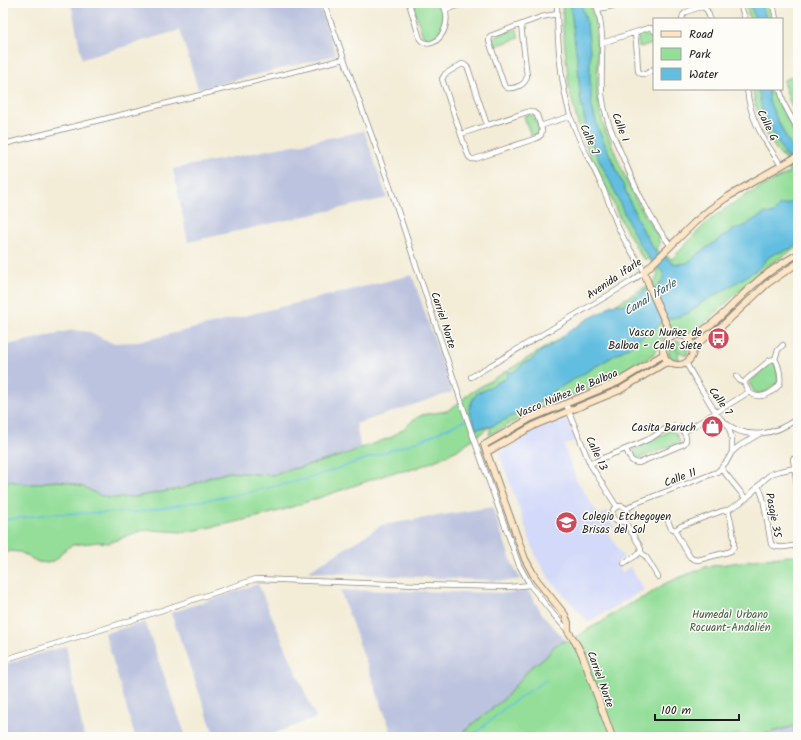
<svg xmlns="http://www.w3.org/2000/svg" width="801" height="740" viewBox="0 0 801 740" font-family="Kalam,sans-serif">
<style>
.built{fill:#d2d9f9}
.industrial{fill:#bcc3de}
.green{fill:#94de9a;stroke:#587d5b}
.water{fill:#62bee0;stroke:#3f6d7e}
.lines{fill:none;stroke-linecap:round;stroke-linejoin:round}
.stream{stroke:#62bee0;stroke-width:1.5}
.street-casing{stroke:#88847a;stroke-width:6}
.secondary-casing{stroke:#88847a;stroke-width:8}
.street{stroke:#fff;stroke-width:4.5}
.secondary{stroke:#fde5c5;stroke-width:6}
.labels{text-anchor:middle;stroke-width:3;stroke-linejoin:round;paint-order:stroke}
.street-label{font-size:11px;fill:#1c1c1c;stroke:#fdfcf7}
.poi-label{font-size:11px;fill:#1c1c1c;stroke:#fdfcf7;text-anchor:end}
.park-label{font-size:11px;fill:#466048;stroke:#fdfcf7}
.water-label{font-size:12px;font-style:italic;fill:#385d6a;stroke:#fdfcf7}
</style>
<rect width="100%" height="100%" fill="#fdfcf7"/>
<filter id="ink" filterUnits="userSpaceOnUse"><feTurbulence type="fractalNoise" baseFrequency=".025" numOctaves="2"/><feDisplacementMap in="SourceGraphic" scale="8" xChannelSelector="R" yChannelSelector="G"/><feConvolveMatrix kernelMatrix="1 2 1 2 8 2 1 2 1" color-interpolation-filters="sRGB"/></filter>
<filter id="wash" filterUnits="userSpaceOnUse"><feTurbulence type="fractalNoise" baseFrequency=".012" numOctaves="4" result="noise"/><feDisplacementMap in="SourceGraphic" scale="16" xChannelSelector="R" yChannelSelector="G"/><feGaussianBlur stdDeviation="0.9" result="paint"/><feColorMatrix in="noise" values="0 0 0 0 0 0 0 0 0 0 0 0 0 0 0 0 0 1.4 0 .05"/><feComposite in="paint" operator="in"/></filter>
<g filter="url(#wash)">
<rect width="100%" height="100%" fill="#f3ecd7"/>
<!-- built -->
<path class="built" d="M564,420L568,421L576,440L564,446L576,479L599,516L608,511V517L612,524L615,526L607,531L624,558L616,563L622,572L630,567L644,590L588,622L552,582L537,559L499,453L533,432Z"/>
<!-- industrial -->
<path class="industrial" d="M71,3H319L336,55L198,89L180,30L82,59Z
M364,131L387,198L188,242L173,169Z
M412,275L452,392L356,424L361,450L350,451L332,459L280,474L270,475L229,472L208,478L189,487L135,497L104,498L86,488L67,482L57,481L46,482L37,484H26L3,480V346L73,330L90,332L112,343L138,342Z
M492,507L513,566L520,579L507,581L308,572L382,525Z
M258,584L316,718L264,737H215L171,613Z
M340,590L512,593L528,591L543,615L568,643L531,667L505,698L457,737H393Z
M145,622L186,737H135L105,633Z
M66,646L84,737H3V665Z
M798,725V737H728L737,734L757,736Z"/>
<!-- green -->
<path class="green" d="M412,3H438L439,4C441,7 443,10 443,13C446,24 436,48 423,36Z
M562,3H589L595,21L598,60L597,97L603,124L631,191L657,235L660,244L656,249L661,253L672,259C685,246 697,231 711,219C735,200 762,186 789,173L783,156H781C766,136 755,114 753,89H774L779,103L798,141V147L795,149L798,154V247L764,268L705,323L690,332L687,333L678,330L673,331L661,340L654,354L618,377L535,410L489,435L491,426L457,450L439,459L419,467L410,470L391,473L286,509L265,515L236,522L192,531L182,532L151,530L140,531L109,543L99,542L72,545L63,551L57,559L48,563L38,562L20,552L9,551L3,555V480L26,484H37L46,482L57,481L67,482L86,488L99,495L109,498H115L135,497L184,488L208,478L229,472L270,475L277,474L290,469L298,468L334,458L392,437L406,427L413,420L422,415L447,411L463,400L467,395L643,288C650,285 656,282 658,275L656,268L648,258L646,260L642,257L618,215L611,197L589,153L579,128L569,88L563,27Z
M745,3H768L771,19H750Z
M517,29L519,38L493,47L492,38Z
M647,31L651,32L653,44L639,47L637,34Z
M798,73V119L789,100L783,81Z
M530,114L533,116L539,129L537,134L531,136L524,116Z
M676,341C685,341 690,348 686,356L678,351L679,360C671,360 666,353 670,345L677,350Z
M772,362H775L779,381L767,391L762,393H755L749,383Z
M669,431L675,432L680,442L656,452L636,459L633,450L657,438Z
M798,555V725L757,736L737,734L728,737H457L505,698L531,667L546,657L554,646L560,643L565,641L570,642L590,628L602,622L615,612L648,595L666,583L706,567L754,560Z"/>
<!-- water -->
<path class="water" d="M570,3H581L587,24L590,51V81L592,107L598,129L619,175L636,216L650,243L656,251L673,263L680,264L687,263L698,254L734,229C738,227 741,228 744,226C748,225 747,224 750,222C755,218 761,217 765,213C775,215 774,213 779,205C786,206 796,201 798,194V243L790,249L774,254L769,257L758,269L718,294L704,301L689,313L684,315L668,319L660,323L655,329L640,338L629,347L554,391L542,401L515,415L492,426L476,429L469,409L473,399L477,393L487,389L496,383L505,379L507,377L508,372H513L516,370L524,363L530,361L541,351L549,347L571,330L588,319L604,311L611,305L618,304L622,305L638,296L644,291L658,286L663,280L664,277L663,273L650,259L638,242L628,222L609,179L597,156L587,131L580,97L578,65L575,44Z
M750,3H762L766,19H755Z
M758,89H769V101L777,119L798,161V179L776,138L767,123L762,110Z"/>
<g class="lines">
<!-- stream -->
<path class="stream" d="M3,520L51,514L138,512L240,494L307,479L424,439L472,417
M471,737L506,707L546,680"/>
</g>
</g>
<g filter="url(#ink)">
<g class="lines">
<defs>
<path id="street" d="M324,3L389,184L471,431L519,565L530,585L553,614L568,631
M409,3L420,39C434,55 456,24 442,3
M596,3C601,20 603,37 602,54C602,68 601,81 602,94C605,121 614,136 624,160C637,191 650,220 671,246
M740,3L745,19
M773,3L776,19
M598,9L628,3
M445,10L466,3
M682,19C683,16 682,15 685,13C688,11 701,6 704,8C708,9 709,15 710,19
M521,25L527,76C526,85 515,89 507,88L504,85L489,41L490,36L541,17L557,14
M635,33L637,52L638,71C643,77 648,73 654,69
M602,43L648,28H651L654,31
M747,89C750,120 764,140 781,165
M780,89L784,104L798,130
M540,126L571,116
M461,134L530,111L533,112L537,115L542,130L541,135L537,138L475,159C472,160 469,158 468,155L442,79L444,76L445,74L462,64L465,65L468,68L487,125
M4,144L344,59
M775,359L770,360L746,380C744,384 745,385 747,389C754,400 765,397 774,390C776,388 779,386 780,383C781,380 780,377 780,374C779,368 778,363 775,359L778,350L783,345
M686,363C692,374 698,384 705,395C710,403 715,413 722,420C745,442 775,435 798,418
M736,376L740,381L745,383
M471,377L632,281L644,272C642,265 637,259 633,254C627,245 622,236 618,227C612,212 607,196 600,182C590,160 577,138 570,115C560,79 557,40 557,3
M566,404L590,464L617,507
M728,425L732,439V452
M684,432L749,392
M793,459L798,491
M590,464C610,454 631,448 651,438C656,435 667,427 672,426C678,425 682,428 684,433C687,438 687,440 684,444L639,463C630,463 629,456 626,449
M721,468L746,499
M758,486L761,492L763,498L771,544C778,550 790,546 798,545
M612 514a8 8 0 1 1 16 0a8 8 0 1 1-16 0Z
M627,509L636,503L707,476L717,472L721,468L727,461L732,452L739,446L759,434
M668,521L671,528L676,530L677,535L690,557L693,559L698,560L728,552C731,551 732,551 733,549C737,542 730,518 728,510
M676,530L678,528L681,526L722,511L728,510L740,503L750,495L764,480L771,474L780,471L795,468
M640,551L646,557L658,577
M624,563L637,555L641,550L640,546L625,522
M3,660L132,620L256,579L417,585L510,587L530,585"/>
<path id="secondary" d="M663 350a15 15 0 1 1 30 0a15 15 0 1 1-30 0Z
M672,337L649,286L644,272L695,222L709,210L726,198L756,180L798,156
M688,339C714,327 731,305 752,286C766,273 782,263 798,254
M692,347L723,325L768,283L798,263
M487,452L535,425L620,390L663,364L669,362
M612,737L582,654L574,640L568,631V623L565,615L536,579L525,559L484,445L531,418L618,382L664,354"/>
</defs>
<!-- street casing -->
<use href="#street" class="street-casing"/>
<!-- secondary casing -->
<use href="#secondary" class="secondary-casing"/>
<!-- street -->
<use href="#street" class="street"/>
<!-- secondary -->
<use href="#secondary" class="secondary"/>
</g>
</g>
<!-- icons -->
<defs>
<symbol id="bus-disc" viewBox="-11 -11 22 22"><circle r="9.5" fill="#d1495b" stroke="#fdfcf7"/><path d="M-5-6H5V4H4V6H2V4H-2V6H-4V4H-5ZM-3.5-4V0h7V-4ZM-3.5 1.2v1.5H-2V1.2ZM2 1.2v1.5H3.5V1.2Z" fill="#fff"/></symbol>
<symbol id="shop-disc" viewBox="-11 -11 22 22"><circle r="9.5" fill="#d1495b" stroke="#fdfcf7"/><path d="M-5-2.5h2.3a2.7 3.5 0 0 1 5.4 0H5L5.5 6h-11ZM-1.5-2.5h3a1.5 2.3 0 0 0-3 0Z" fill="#fff"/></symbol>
<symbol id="school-disc" viewBox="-11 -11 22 22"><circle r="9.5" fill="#d1495b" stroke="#fdfcf7"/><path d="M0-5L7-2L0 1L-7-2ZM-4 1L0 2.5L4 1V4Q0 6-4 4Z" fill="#fff"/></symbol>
</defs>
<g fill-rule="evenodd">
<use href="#bus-disc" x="706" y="326" width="25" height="25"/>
<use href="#shop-disc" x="700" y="414" width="25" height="25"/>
<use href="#school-disc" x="554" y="510" width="25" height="25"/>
</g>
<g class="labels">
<!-- street labels -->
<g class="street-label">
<text transform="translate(768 125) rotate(64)" y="4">Calle G</text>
<text transform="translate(621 127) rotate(69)" y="4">Calle I</text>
<text transform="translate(590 139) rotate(66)" y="4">Calle J</text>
<text transform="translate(614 278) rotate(-34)" y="4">Avenida Ifarle</text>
<text transform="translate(444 320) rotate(72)" y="4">Carriel Norte</text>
<text transform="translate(567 393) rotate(-23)" y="4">Vasco Núñez de Balboa</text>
<text transform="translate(721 401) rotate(54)" y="4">Calle 7</text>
<text transform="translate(597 453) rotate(65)" y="4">Calle 13</text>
<text transform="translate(680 477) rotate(-21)" y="4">Calle 11</text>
<text transform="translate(774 515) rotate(79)" y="4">Pasaje 35</text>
<text transform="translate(601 679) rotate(70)" y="4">Carriel Norte</text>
</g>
<!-- poi labels -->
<g class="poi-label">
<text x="702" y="336">Vasco Nuñez de<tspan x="702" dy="13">Balboa - Calle Siete</tspan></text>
<text x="696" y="431">Casita Baruch</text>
<text x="582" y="520" text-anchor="start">Colegio Etchegoyen<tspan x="582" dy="13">Brisas del Sol</tspan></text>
</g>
<!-- park labels -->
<g class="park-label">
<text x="730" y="618">Humedal Urbano<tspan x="730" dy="13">Rocuant-Andalién</tspan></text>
</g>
<!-- water labels -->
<g class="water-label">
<text transform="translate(650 297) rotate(-31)" y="4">Canal Ifarle</text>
</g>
</g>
<!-- margin -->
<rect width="801" height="740" fill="none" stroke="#fdfcf7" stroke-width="16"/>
<!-- legend -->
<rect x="653" y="18" width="130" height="72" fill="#fdfcf7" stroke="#a3a29f"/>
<rect x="661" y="31" width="20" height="6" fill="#fde5c5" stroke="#a3a29f"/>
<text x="689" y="38" font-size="12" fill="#1c1c1c">Road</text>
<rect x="661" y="48" width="20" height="12" fill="#94de9a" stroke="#a3a29f"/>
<text x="689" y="58" font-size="12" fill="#1c1c1c">Park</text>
<rect x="661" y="68" width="20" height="12" fill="#62bee0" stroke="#a3a29f"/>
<text x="689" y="78" font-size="12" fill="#1c1c1c">Water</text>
<!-- scale -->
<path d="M655 714v6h84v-6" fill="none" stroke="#1c1c1c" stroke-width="2"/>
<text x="661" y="714" font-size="12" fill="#1c1c1c" stroke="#fdfcf7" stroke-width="3" paint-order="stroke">100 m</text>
</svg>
